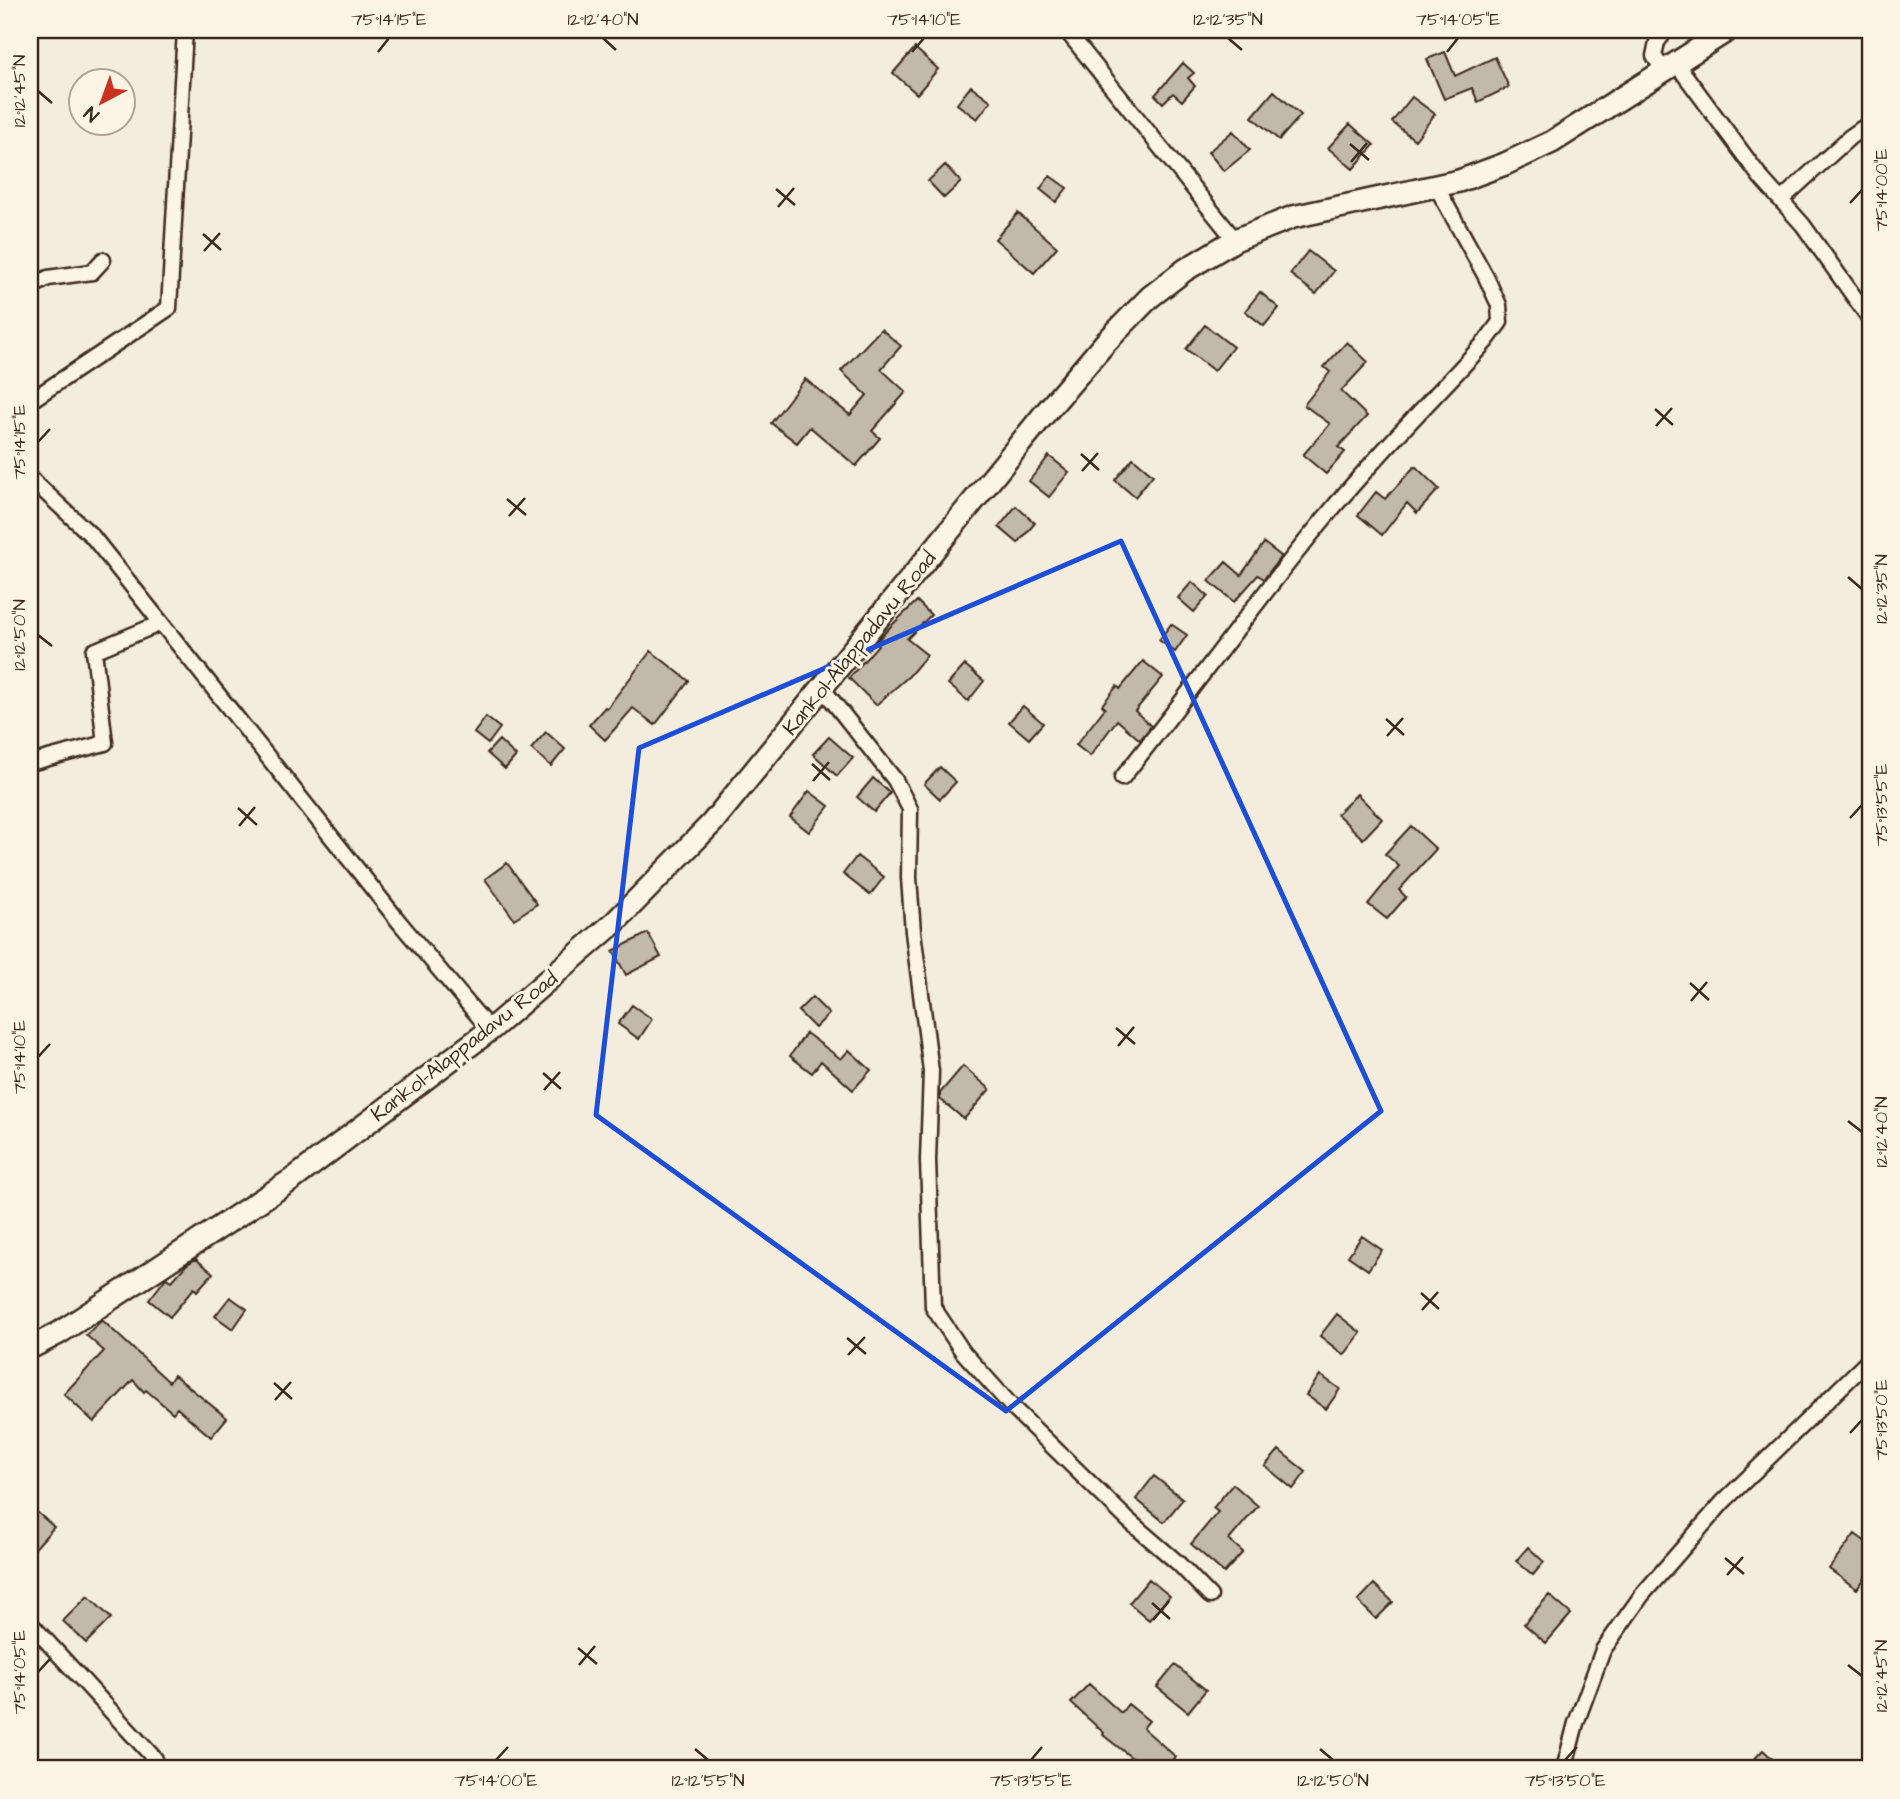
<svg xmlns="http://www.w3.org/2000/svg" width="1900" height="1799" viewBox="0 0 1900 1799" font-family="'Architects Daughter',sans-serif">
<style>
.building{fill:#c3b9aa;stroke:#3b2a1e;stroke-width:2}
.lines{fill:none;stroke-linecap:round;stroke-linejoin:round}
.street-casing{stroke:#3b2a1e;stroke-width:19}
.secondary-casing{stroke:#3b2a1e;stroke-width:26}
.street{stroke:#fcf5e5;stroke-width:14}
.secondary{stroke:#fcf5e5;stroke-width:21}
.marked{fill:none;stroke:#1d4ed8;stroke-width:5;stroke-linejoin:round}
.ticks{fill:none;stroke:#3b2a1e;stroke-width:2.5}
.labels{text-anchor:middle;stroke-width:6;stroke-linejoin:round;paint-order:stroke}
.street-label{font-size:21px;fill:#3b2a1e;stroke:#fcf5e5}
.neatline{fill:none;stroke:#3b2a1e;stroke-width:2.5}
.ticks-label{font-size:18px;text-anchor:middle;fill:#3b2a1e}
</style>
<rect width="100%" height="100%" fill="#f4eddd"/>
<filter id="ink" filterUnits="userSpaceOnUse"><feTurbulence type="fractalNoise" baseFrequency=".0143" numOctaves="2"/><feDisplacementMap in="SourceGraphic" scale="14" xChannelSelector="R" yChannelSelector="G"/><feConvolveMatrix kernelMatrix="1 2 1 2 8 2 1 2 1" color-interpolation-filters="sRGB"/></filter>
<g filter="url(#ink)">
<!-- building -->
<path class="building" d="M915,48L938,69L917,94L893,73Z
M1445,52L1455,76L1495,57L1509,87L1478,102L1472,88L1444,99L1427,59Z
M1183,63L1194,73L1188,78L1195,86L1182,101L1173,93L1163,103L1155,95Z
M971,86L991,101L977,119L957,104Z
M1274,91L1301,115L1279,140L1252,117Z
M1412,97L1435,114L1415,140L1392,122Z
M1350,124L1374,145L1353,169L1328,148Z
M1233,131L1250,150L1224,171L1208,152Z
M945,165L961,182L944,198L928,181Z
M1050,176L1067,188L1056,202L1040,189Z
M1018,213L1057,247L1034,273L995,239Z
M1308,251L1334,271L1316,294L1290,274Z
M1260,292L1279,308L1264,326L1245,311Z
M1205,325L1233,347L1214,371L1186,349Z
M881,329L901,346L881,369L906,392L872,431L880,438L856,466L810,427L797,443L771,423L805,379L850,415L867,395L841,371Z
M1347,342L1368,362L1341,391L1367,416L1338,447L1345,452L1326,474L1303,455L1330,424L1304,405L1330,372L1324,367Z
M1049,456L1069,472L1049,497L1029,481Z
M1133,458L1153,475L1135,497L1115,480Z
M1415,466L1439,489L1417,513L1407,503L1382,535L1358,515L1376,492L1385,499Z
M1016,506L1035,523L1018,543L999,527Z
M1264,543L1281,556L1264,579L1258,575L1234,602L1209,581L1226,562L1241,575Z
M1192,582L1208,596L1194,612L1178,598Z
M917,601L931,615L907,639L927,655L909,676L876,705L849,678L878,645L876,642L891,626Z
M1171,624L1187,635L1175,652L1159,640Z
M651,651L689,681L655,725L633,708L605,740L589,725L605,707L607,708Z
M1143,661L1163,677L1135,711L1151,726L1140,740L1117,720L1090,756L1076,745L1105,708L1102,705L1117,686L1120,689Z
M965,665L984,681L968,701L948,684Z
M1023,706L1043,723L1029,739L1009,722Z
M486,717L500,728L488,744L474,733Z
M546,732L565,749L551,766L531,749Z
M829,737L853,758L837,776L813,754Z
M499,740L516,756L505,769L487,753Z
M940,767L956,782L940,799L924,784Z
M873,778L890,793L874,812L857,797Z
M809,791L829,806L809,832L790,817Z
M1357,794L1382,819L1363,839L1337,814Z
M1411,826L1436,849L1399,890L1406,897L1387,919L1368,904L1399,866L1385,854Z
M857,856L884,877L870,895L843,874Z
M507,863L537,904L514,919L485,879Z
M648,933L661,957L626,975L613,951Z
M812,997L829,1014L815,1028L798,1011Z
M632,1005L652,1019L639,1039L618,1024Z
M806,1033L841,1059L849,1050L871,1070L853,1090L821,1061L812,1073L790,1056Z
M963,1066L990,1089L964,1119L940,1099V1093Z
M1362,1236L1382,1250L1368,1270L1348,1256Z
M196,1259L213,1273L197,1291L194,1288L170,1317L149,1300L166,1278L172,1281L186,1265Z
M230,1297L247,1309L233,1329L215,1316Z
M1337,1314L1361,1333L1344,1355L1320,1336Z
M102,1320L169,1382L174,1375L227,1418L211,1437L177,1408L173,1413L146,1390L144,1392L133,1380L94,1422L64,1394L104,1351L86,1335Z
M1320,1375L1340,1389L1326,1409L1306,1395Z
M1279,1450L1306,1472L1293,1489L1265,1466Z
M1154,1476L1183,1499L1164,1522L1136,1499Z
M1233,1484L1258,1506L1229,1540L1243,1552L1224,1573L1191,1544L1218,1512L1213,1508Z
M30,1506L54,1527L30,1554Z
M1855,1534L1870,1545V1571L1857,1589L1829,1569Z
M1528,1547L1544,1562L1533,1575L1516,1561Z
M1149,1579L1170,1596L1149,1620L1129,1603Z
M1374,1584L1393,1602L1376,1619L1358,1601Z
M1549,1595L1571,1614L1546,1643L1524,1624Z
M88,1596L111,1618L86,1643L63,1621Z
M1175,1665L1206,1690L1188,1712L1157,1687Z
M1089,1684L1121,1713L1128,1704L1149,1721L1143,1728L1176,1757L1165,1769H1146L1103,1735L1104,1733L1071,1703Z
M1763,1750L1783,1769H1745Z"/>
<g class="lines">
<defs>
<path id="street" d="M1066,30L1235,240
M1676,63L1761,178L1803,225L1870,319
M1664,71L1654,56L1657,42L1666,30
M1781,200L1850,137L1870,123
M30,288L48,278L92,272L103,260
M30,401L169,308L185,30
M30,478L92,536L400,923L490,1030
M823,689L895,780L910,809L909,878L913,932L931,1071L928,1160L933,1307L963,1352L1015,1410L1128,1520L1178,1563L1210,1596
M30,763L105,743L94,651L161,623
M1122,778C1192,691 1256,600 1328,514C1377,454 1433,399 1486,341L1500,322L1499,305L1486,277L1436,186
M30,1623L155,1759L154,1769
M1564,1769L1576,1723L1603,1650L1642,1595L1723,1502L1870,1359"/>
<path id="secondary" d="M30,1348L59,1333L293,1179L490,1030L615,922L712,823L1041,418L1105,343L1150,297L1185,270L1235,240L1293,217L1459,181L1505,164L1552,142L1728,30"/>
</defs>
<!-- street casing -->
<use href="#street" class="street-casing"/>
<!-- secondary casing -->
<use href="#secondary" class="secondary-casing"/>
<!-- street -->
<use href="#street" class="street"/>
<!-- secondary -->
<use href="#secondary" class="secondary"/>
</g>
</g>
<!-- marked area -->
<path class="marked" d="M1121,541L1381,1111L1006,1411L596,1115L639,748Z"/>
<!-- ticks -->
<path class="ticks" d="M603,38L616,50M1228,38L1242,50M378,52L389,38M912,52L924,38M1447,52L1458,38M38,91L52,103M1350,144L1369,160M1351,162L1367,143M776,189L795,205M1850,203L1862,190M778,207L794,188M203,234L221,250M204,251L220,233M1655,409L1673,425M1656,426L1672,408M38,442L50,429M1081,454L1099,470M1082,471L1098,453M507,499L526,515M509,516L525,498M1848,577L1862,589M38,635L52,646M1386,719L1404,735M1387,736L1403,718M812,764L830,780M813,781L829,762M238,808L257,825M1850,818L1862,805M239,826L255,807M1690,983L1709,1000M1691,1001L1707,982M1116,1028L1135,1044M1118,1046L1134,1027M38,1057L50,1044M543,1073L561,1089M544,1090L560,1072M1848,1121L1862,1132M1421,1293L1439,1309M1422,1310L1438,1292M847,1338L866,1354M848,1355L865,1337M274,1383L292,1399M275,1400L291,1382M1850,1433L1862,1420M1725,1558L1744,1574M1727,1575L1743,1557M1152,1603L1170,1619M1153,1620L1169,1601M578,1648L597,1664M579,1665L595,1646M1848,1665L1862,1676M38,1672L50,1659M695,1749L708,1760M1320,1749L1333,1760M496,1760L508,1747M1031,1760L1042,1747M1565,1760L1577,1747"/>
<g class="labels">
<!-- street labels -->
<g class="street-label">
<text transform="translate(859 643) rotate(-51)" y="7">Kankol-Alappadavu Road</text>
<text transform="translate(464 1046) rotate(-38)" y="7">Kankol-Alappadavu Road</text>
</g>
</g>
<!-- margin -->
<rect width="1900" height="1799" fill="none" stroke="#fcf5e5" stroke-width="77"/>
<!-- north arrow -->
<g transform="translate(102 102) rotate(221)"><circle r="33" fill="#fcf5e5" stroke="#afa495" stroke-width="2"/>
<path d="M0-5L12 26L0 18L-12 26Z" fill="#c8321e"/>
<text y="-10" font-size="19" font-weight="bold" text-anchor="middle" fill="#3b2a1e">N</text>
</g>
<rect x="38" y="38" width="1824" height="1722" class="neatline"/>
<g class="ticks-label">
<text x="389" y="25">75°14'15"E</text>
<text x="603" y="25">12°12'40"N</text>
<text x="924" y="25">75°14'10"E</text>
<text x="1228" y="25">12°12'35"N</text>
<text x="1458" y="25">75°14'05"E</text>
<text transform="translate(19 91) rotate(-90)" y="6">12°12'45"N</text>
<text transform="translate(1881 190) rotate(-90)" y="6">75°14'00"E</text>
<text transform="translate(19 442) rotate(-90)" y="6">75°14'15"E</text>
<text transform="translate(1881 589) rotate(-90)" y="6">12°12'35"N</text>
<text transform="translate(19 635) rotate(-90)" y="6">12°12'50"N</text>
<text transform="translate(1881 805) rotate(-90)" y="6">75°13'55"E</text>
<text transform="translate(19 1057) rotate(-90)" y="6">75°14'10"E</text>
<text transform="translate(1881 1132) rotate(-90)" y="6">12°12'40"N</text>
<text transform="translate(1881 1420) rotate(-90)" y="6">75°13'50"E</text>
<text transform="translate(19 1672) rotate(-90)" y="6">75°14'05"E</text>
<text transform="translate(1881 1676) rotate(-90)" y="6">12°12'45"N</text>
<text x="496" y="1786">75°14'00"E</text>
<text x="708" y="1786">12°12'55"N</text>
<text x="1031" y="1786">75°13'55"E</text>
<text x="1333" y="1786">12°12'50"N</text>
<text x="1565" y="1786">75°13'50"E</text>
</g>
</svg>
